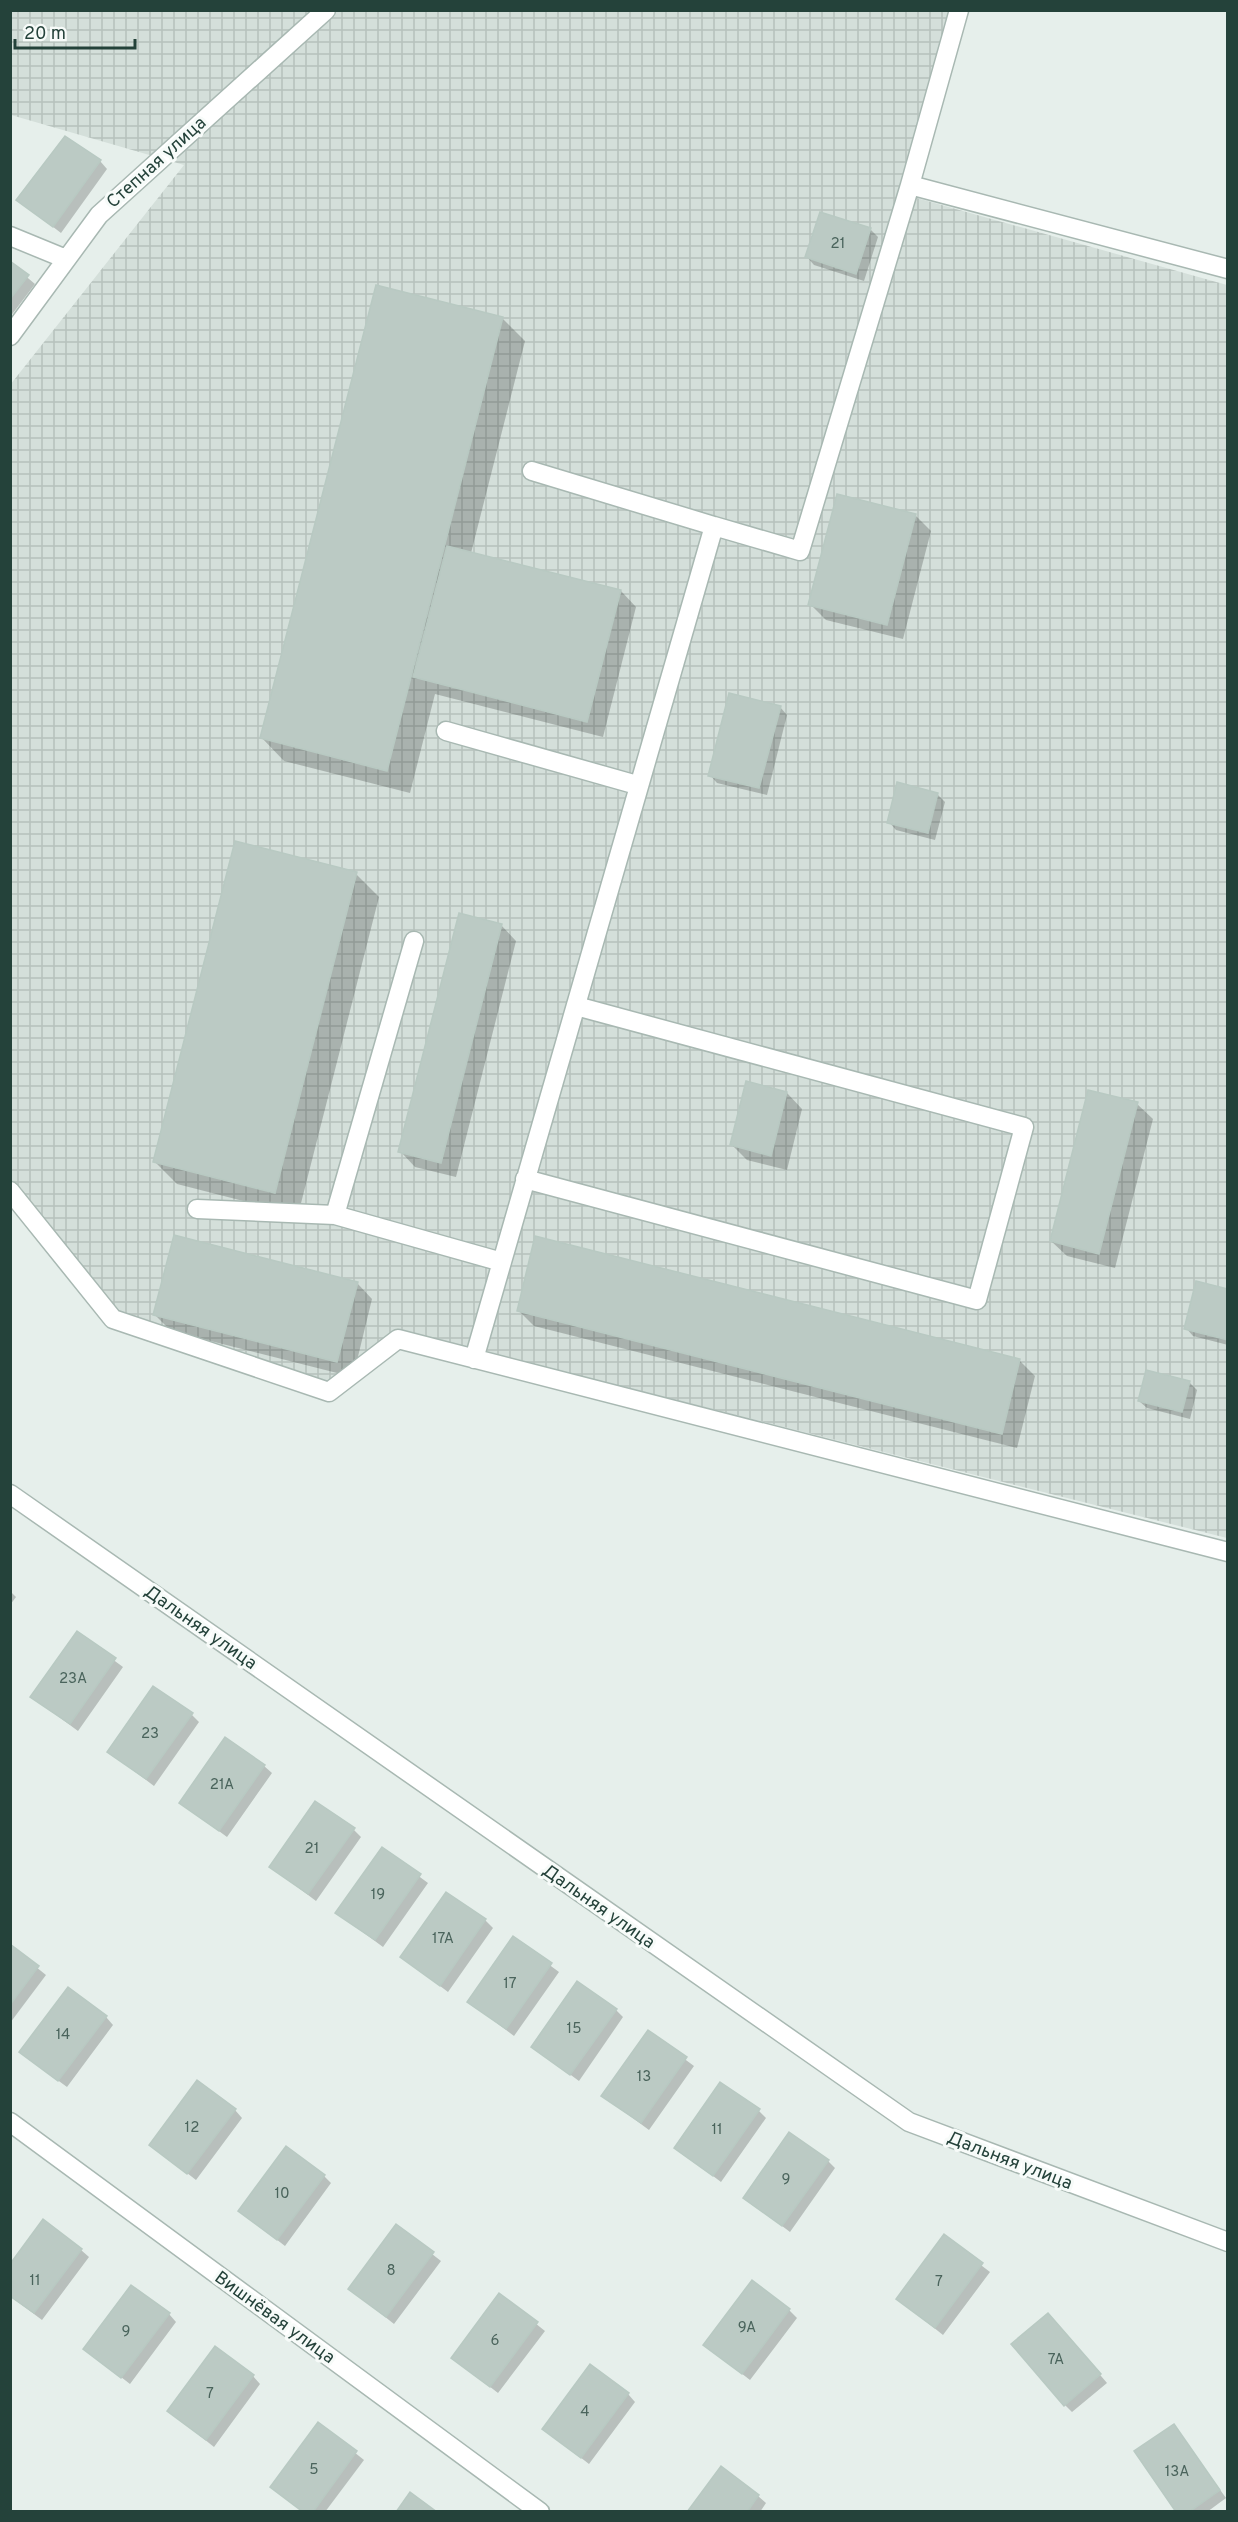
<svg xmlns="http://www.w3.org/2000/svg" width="1238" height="2522" viewBox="0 0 1238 2522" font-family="Overpass,sans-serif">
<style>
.industrial{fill:url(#industrial-grid)}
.shadow{fill:#0003}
.building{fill:#bbcac4;stroke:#b8c9c2;stroke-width:1.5}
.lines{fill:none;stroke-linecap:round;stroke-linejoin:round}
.minor-casing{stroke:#a8b8b2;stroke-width:21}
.minor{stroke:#fff;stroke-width:18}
.labels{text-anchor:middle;stroke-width:6;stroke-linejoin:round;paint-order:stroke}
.number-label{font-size:15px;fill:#4a645c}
.street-label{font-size:18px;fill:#24423a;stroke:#f7fbf9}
</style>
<defs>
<pattern id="industrial-grid" width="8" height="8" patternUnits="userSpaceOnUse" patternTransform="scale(1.5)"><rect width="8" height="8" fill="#d4dfda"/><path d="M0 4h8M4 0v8" fill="none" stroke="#b6c1bc"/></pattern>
</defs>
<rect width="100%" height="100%" fill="#e6efeb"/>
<!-- industrial -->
<path class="industrial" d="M11,11H950L899,193L1227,285V1538L396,1330L328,1383L116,1314L11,1181L10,385L184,165L11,115Z"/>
<!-- shadow -->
<path class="shadow" d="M100,161L107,169L61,233L18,200Z
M870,229L878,237L864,281L814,265L807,257Z
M10,263L35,284L10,317Z
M502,318L525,341L471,553L621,591L636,607L603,737L435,694L410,793L284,761L261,737Z
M915,515L931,531L903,639L826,620L810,604Z
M780,707L787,715L767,795L717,783L710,775Z
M937,794L945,802L935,840L896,830L889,822Z
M356,874L379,897L298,1215L177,1184L154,1161Z
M501,925L516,941L456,1177L415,1167L400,1151Z
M787,1093L802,1109L787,1170L747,1160L732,1145Z
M1137,1104L1153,1119L1115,1268L1067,1256L1051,1241Z
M357,1283L372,1299L353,1377L171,1331L155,1315Z
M1228,1291V1345L1193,1336L1186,1328Z
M518,1310L1020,1361L1035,1376L1017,1448L534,1326Z
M1190,1383L1197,1390L1190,1419L1147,1408L1139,1401Z
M10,1591L16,1597L10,1605Z
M77,1633L123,1667L78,1731L32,1697Z
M192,1715L199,1722L154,1786L109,1752Z
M264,1766L272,1773L227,1837L181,1803Z
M354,1830L361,1837L316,1901L271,1867Z
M382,1849L428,1883L383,1947L337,1913Z
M485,1920L493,1928L448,1992L402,1957Z
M513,1938L559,1972L514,2036L469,2002Z
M10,1946L46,1975L10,2023Z
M616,2010L623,2017L579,2081L533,2047Z
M106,2017L113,2025L67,2087L29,2059Z
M648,2032L694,2066L649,2130L603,2096Z
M235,2110L242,2118L196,2180L151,2145Z
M759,2111L766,2118L721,2182L676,2148Z
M828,2161L835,2168L790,2232L745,2198Z
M324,2176L331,2183L285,2246L240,2211Z
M396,2226L441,2261L394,2324L350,2289Z
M944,2237L990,2272L943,2335L898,2299Z
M81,2250L89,2257L42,2320L10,2296Z
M500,2295L545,2331L498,2393L453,2358Z
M789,2310L797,2318L750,2380L705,2345Z
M169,2314L176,2322L130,2384L85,2349Z
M1055,2322L1107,2383L1072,2412L1065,2405Z
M253,2376L260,2384L214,2447L169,2411Z
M628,2394L635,2402L589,2464L544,2429Z
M319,2424L364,2460L325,2512H303L272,2487Z
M1174,2426L1226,2498L1207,2512H1178Z
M758,2496L766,2503L760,2512H689Z"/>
<!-- building -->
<path class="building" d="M65,136L101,160L53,227L16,200Z
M820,212L871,228L856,274L805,257Z
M10,261L29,275L10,299Z
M376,285L503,317L387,771L260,738Z
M837,494L916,514L887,625L808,605Z
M447,546L621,590L587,722L413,677Z
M729,693L781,706L759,788L708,776Z
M897,782L938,793L928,833L887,823Z
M235,841L357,872L275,1193L153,1162Z
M459,913L502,924L441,1163L398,1152Z
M746,1081L787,1092L771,1156L730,1145Z
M1088,1090L1138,1102L1099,1254L1050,1241Z
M174,1235L358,1282L337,1362L153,1315Z
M535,1236L1020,1359L1002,1434L517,1311Z
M1196,1281L1228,1289V1340L1184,1329Z
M1146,1370L1190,1381L1182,1412L1138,1401Z
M77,1631L116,1658L70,1724L30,1697Z
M153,1686L193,1713L146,1779L107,1752Z
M225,1737L265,1765L219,1831L179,1803Z
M315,1801L355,1828L308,1894L269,1867Z
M382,1847L421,1874L375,1940L335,1913Z
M446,1892L486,1919L440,1986L400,1957Z
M513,1936L552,1963L506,2029L467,2002Z
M10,1944L39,1966L10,2005Z
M577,1981L617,2009L570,2075L531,2047Z
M68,1987L107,2016L58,2081L19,2052Z
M648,2030L687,2057L641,2123L601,2096Z
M197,2080L236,2109L187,2174L149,2145Z
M720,2082L760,2109L713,2176L674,2148Z
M789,2132L829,2160L782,2226L743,2198Z
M286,2146L325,2175L277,2240L238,2211Z
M43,2219L82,2249L34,2313L10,2296V2264Z
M396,2224L434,2252L386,2317L348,2289Z
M944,2234L983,2263L935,2328L896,2299Z
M752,2280L790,2309L742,2374L703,2345Z
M131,2285L170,2313L121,2378L83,2349Z
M499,2293L538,2322L490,2387L451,2358Z
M1048,2313L1101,2374L1064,2406L1011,2344Z
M215,2346L254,2375L206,2440L167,2411Z
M590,2364L629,2393L581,2458L542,2429Z
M318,2422L357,2451L313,2512H303L270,2487Z
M1174,2424L1220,2490L1189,2512H1176L1134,2451Z
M721,2466L759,2495L747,2512H687Z
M410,2492L437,2512H396Z"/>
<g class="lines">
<defs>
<path id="minor" d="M959,10L910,185L1228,269
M10,236L66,259
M10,336L99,215L326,10
M532,471L714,526
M446,731L637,785
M414,941L335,1215L502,1262
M525,1179L977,1300L1024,1127L576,1006
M10,1191L113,1319L329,1392L398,1339L1228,1552
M197,1209L335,1215
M474,1359L714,526L800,551L910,185
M10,1494L909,2122L1228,2242
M10,2122L540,2512"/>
</defs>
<!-- minor casing -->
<use href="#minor" class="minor-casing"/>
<!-- minor -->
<use href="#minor" class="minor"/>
</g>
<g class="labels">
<!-- number labels -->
<g class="number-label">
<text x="838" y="248">21</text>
<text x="73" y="1683">23А</text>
<text x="150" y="1738">23</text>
<text x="222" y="1789">21А</text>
<text x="312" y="1853">21</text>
<text x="378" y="1899">19</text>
<text x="443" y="1943">17А</text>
<text x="510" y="1988">17</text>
<text x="574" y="2033">15</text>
<text x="63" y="2039">14</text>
<text x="644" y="2081">13</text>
<text x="192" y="2132">12</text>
<text x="717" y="2134">11</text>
<text x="786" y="2184">9</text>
<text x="282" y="2198">10</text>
<text x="391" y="2275">8</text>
<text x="35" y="2285">11</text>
<text x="939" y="2286">7</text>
<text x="747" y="2332">9А</text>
<text x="126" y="2336">9</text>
<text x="495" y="2345">6</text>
<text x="1056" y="2364">7А</text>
<text x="210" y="2398">7</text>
<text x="585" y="2416">4</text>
<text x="314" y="2474">5</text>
<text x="1177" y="2476">13А</text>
</g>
<!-- street labels -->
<g class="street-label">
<text transform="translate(156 162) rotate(-42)" y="6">Степная улица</text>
<text transform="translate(201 1627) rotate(35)" y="6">Дальняя улица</text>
<text transform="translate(599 1906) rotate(35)" y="6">Дальняя улица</text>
<text transform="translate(1010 2160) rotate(21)" y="6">Дальняя улица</text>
<text transform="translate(275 2317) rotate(36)" y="6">Вишнёвая улица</text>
</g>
</g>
<!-- border -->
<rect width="1238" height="2522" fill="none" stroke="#24423a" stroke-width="24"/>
<!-- scale -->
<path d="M15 39v9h120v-9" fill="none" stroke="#24423a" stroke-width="3"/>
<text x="24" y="39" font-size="18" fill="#24423a" stroke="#f7fbf9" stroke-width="4.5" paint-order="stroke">20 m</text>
</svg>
